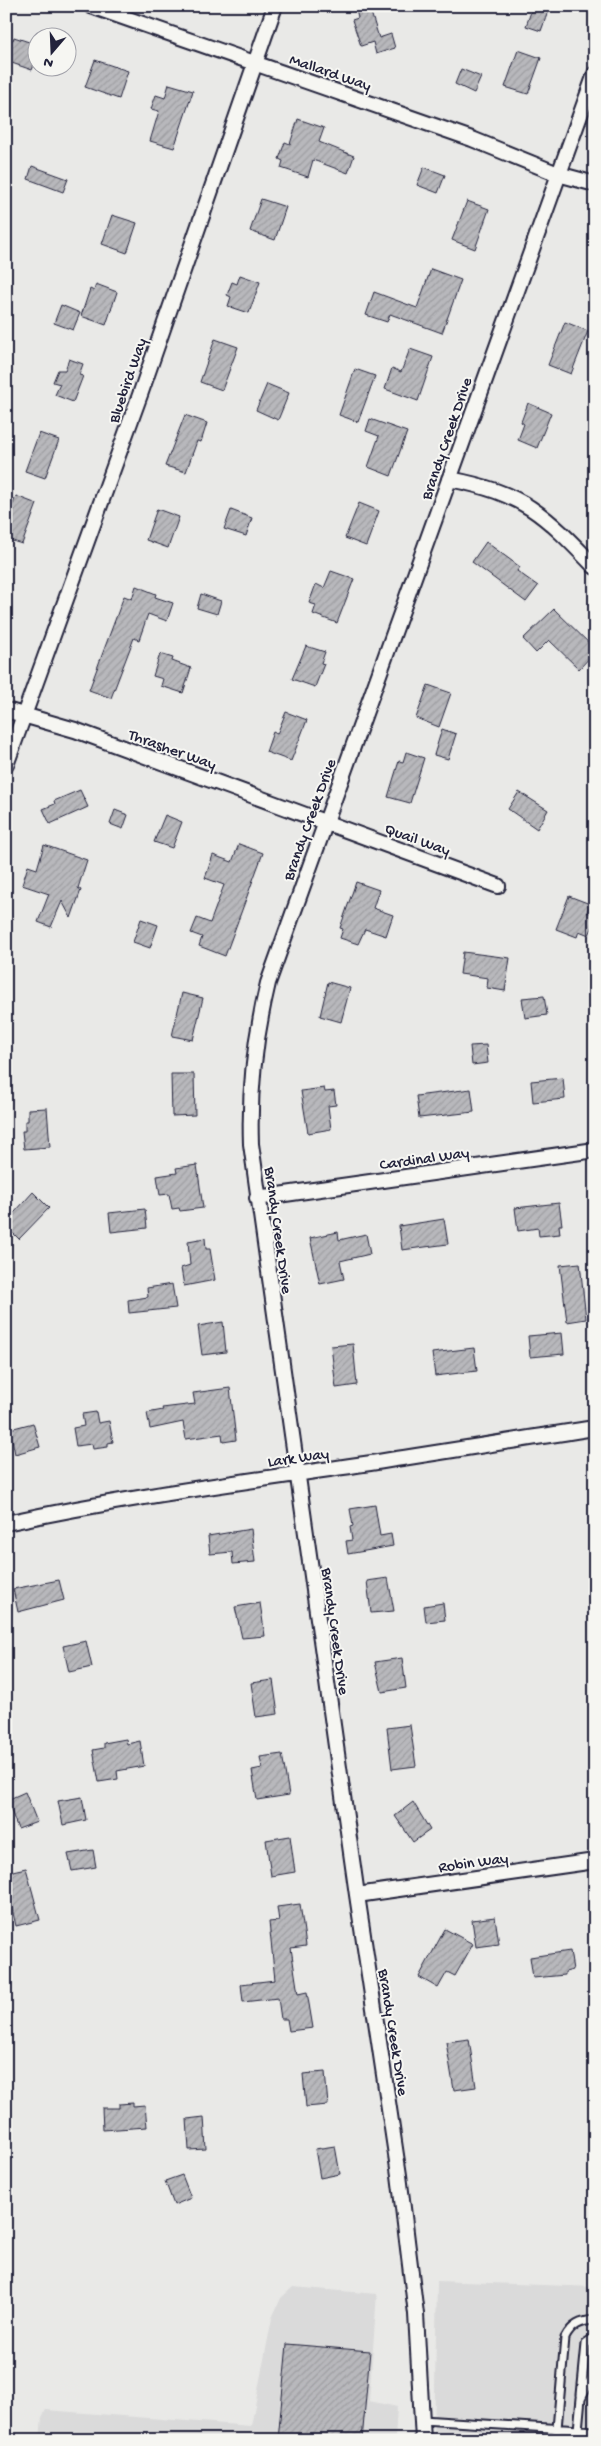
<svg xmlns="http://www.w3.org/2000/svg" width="601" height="2446" viewBox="0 0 601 2446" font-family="'Gochi Hand',sans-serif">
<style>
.built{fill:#dadada}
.building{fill:url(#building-hatch);stroke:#22223b}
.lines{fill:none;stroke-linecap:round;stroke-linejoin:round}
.service-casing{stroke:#22223b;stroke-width:11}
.minor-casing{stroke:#22223b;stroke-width:18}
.service{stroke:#f6f6f2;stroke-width:7}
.minor{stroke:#f6f6f2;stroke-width:14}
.labels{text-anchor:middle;stroke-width:4;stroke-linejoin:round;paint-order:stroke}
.street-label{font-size:16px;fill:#22223b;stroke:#f6f6f2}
</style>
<defs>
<pattern id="building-hatch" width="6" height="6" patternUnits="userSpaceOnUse" patternTransform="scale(1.25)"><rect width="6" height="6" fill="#b8b8bc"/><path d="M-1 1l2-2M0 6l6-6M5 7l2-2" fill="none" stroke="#9e9ea2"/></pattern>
</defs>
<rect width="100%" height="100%" fill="#e9e9e7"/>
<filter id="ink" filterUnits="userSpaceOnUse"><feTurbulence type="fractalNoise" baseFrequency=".02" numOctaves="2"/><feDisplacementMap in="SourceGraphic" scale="10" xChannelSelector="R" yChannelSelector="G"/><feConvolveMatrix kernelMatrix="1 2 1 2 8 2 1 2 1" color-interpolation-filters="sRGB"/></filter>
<g filter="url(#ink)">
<!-- built -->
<path class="built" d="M437,2281L595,2287V2440H434Z
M293,2287L377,2294L369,2401L397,2407L395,2440H40L42,2417L46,2410L251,2426L272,2318L281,2298Z"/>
<!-- building -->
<path class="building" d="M355,6H369L379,38L391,34L395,48L376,54L373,42L361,46L352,20L358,18Z
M533,6H550L541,31L526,26Z
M14,37L38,45V55L32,70L6,61V39L13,40Z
M518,50L541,58L528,94L505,87Z
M95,60L128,71L119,99L85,87Z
M461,69L481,77L474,93L455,84Z
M169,84L193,91L174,148L150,141L159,111L151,109L156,95L165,98Z
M298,119L324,128L319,142L354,156L348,173L313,160L308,177L281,168L283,161L279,159L285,142L290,144Z
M32,166L68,179L63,192L28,179Z
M424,167L445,175L438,193L417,185Z
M261,199L286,207L275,240L250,231Z
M467,201L489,209L475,249L452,240Z
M112,215L137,223L127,253L102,244Z
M431,269L461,280L442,333L390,314L387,322L366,315L374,292L417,308Z
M240,275L260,282L249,313L228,306L231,297L227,295L232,282L237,284Z
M96,284L117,292L106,325L81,316L90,289L94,291Z
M61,305L80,313L73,330L54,323Z
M565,322L588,331L571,374L548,365Z
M215,339L238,347L222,390L200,382Z
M410,349L433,357L418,401L385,389L392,368L401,372Z
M69,359L83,364L79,375L83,376L73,402L55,395L60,384L53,382L58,370H65Z
M355,369L375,376L358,422L339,415Z
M267,384L289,393L278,420L256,410Z
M528,403L551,413L537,448L518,440L524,424L521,422Z
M185,415L207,423L201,442L197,441L186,472L165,466Z
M370,419L407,432L391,476L368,467L379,436L366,431Z
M39,433L59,440L45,478L25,471Z
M16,496L37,504L22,544L6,539V522Z
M359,503L379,511L366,546L345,538Z
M157,509L179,517L168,548L146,540Z
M231,510L252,518L246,536L224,529Z
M486,542L520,567L517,571L538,586L526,602L472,562Z
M331,571L354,579L337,623L313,614L316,605L309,603L316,584L324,588Z
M136,586L156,594L155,597L173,603L167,621L148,614L139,640L134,638L111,698L89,690L124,596L132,599Z
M201,594L221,601L217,614L197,608Z
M554,609L595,649V652L579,669L549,640L536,653L523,639Z
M306,646L325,652L321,663L324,664L315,687L292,679Z
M160,654L173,658L172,661L191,668L183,693L161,686L163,679L153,676Z
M428,685L451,693L439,727L416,718Z
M286,712L307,720L291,761L266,752L273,732L277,734Z
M442,729L456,734L448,759L434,755Z
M406,752L424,758L410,803L388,797L399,761L403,762Z
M80,790L88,807L50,824L43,809L55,804L54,801Z
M519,792L548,810L537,829L508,809Z
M115,810L128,815L123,829L110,824Z
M165,815L182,822L172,848L154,842Z
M239,844L263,853L225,956L199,946L202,937L191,933L197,918L210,923L224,885L205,878L213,855L232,862Z
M44,845L87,860L78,888L81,890L71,918L62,901L51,927L38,922L49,894L22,885L28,866L37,869Z
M356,882L379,890L373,908L393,915L386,936L365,929L358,944L340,938L343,929L340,928Z
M569,896L590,904L587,912L595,915V921L589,935L579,931L577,937L556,929Z
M141,919L158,925L150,948L133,942Z
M463,952L510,958L505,991L487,988L488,978L460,974Z
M328,982L350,988L341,1022L320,1016Z
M182,993L203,998L193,1040L172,1036Z
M544,996L547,1015L525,1018L522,998Z
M486,1045L488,1063L472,1065L470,1046Z
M171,1074H194L195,1115L172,1116Z
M563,1078L565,1099L533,1102L531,1081Z
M324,1088L325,1092L334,1091L336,1105L328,1106L331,1129L308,1133L301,1091Z
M471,1089L474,1112L419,1118L416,1096Z
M47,1108L50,1147L24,1149L22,1131H25V1121H28V1109Z
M197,1165L203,1208L180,1211L179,1208L172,1209L169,1194L160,1195L157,1176L177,1173L176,1168Z
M33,1192L49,1208L19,1239L6,1226V1222Z
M559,1203L562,1225H559L560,1234L539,1236L538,1228L518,1231L515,1208Z
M145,1209L147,1228L111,1232L109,1213Z
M444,1219L448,1244L402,1250L399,1226Z
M338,1232L339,1240L366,1234L370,1254L340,1261L344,1279L320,1284L310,1238Z
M205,1238L206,1249H210L215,1280L184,1286L181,1268L190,1265L188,1241Z
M580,1263L586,1319L567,1322L560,1265Z
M172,1284L176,1308L129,1313L128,1300L148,1297L147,1288Z
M223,1322L226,1352L202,1355L198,1326Z
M562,1333L564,1354L530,1357L528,1336Z
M353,1344L357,1385L336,1388L331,1346Z
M474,1348L477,1371L435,1376L432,1353Z
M230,1388L236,1440L223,1442L222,1434L186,1439L183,1422L150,1429L147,1413L163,1410L162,1408L195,1404L193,1393Z
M96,1412L98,1423L109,1421L113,1442L108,1443V1447L93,1449L92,1444L76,1446L73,1428L84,1426L82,1414Z
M33,1423L40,1447L15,1454L10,1429Z
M375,1505L380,1536L391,1534L393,1546L348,1554L346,1541L352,1540L350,1527L353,1526L350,1509Z
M251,1529L255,1562L233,1564L232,1552L210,1554L208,1536Z
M388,1578L394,1611L371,1613L367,1581Z
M59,1580L64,1600L18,1612L13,1589Z
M260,1603L265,1636L242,1638L235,1607Z
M443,1603L445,1620L426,1622L424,1606Z
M86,1641L92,1667L69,1672L63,1646Z
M402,1658L406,1688L382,1692L375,1662Z
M273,1680L278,1714L256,1717L251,1683Z
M410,1725L416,1766L392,1769L387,1728Z
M126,1739L127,1744L140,1741L144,1766L117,1771L118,1779L99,1782L93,1750L104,1748V1743Z
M282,1754L289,1795L257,1800L252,1770L262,1768L260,1757Z
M25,1792L37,1822L18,1829L7,1800Z
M82,1797L86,1820L63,1825L58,1801Z
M413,1802L430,1830L413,1842L395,1816Z
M290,1836L295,1872L271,1876L266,1840Z
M93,1850L96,1867L72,1871L68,1854Z
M26,1868L40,1920L16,1926L11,1904L6,1905V1885L11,1884L8,1872Z
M300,1904L306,1946L291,1948L298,1994L307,1992L313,2028L289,2031L287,2019H281L278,1998L243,2002L241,1984L275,1980L269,1922L279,1921L277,1907Z
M495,1917L499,1944L476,1947L472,1920Z
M445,1929L473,1944L455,1976L447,1972L438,1988L419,1977Z
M570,1951L573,1970L565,1972V1975L533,1978L530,1957Z
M469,2039L476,2087L454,2090L446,2042Z
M325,2072L328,2105L306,2107L303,2074Z
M133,2103V2106L145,2105L147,2127L103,2130L102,2108H119V2104Z
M204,2117L206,2149L189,2150L187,2119Z
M335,2146L340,2174L320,2178L315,2149Z
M182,2175L191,2198L174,2205L165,2181Z
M287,2344L370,2351L362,2440H278Z"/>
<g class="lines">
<defs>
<path id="service" d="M581,2395L586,2344L595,2338
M422,2420L595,2431
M578,2430L581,2398L591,2379L595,2349
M556,2440L565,2338C572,2325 580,2321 595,2320"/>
<path id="minor" d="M91,6L472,139L558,174L595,184
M449,479C524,493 544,514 595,567
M6,710L75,730L498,886
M6,765L141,392L275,6
M257,1198L595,1150
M6,1523C103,1502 199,1488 296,1474C396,1460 495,1443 595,1428
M357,1895L595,1861
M423,2440L416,2314L399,2175L357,1895L251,1144C249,1088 255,1037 268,983L595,74"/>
</defs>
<!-- service casing -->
<use href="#service" class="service-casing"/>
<!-- minor casing -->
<use href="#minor" class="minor-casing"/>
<!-- service -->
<use href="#service" class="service"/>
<!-- minor -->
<use href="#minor" class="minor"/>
</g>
</g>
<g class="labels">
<!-- street labels -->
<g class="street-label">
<text transform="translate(331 71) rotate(19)" y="6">Mallard Way</text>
<text transform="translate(126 380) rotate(-71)" y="6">Bluebird Way</text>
<text transform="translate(445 438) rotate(-71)" y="6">Brandy Creek Drive</text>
<text transform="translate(173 748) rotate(20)" y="6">Thrasher Way</text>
<text transform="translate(308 819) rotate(-70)" y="6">Brandy Creek Drive</text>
<text transform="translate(418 838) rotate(20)" y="6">Quail Way</text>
<text transform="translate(424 1157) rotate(-8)" y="6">Cardinal Way</text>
<text transform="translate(280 1230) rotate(82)" y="6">Brandy Creek Drive</text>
<text transform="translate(298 1456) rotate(-8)" y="6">Lark Way</text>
<text transform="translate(337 1631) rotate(82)" y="6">Brandy Creek Drive</text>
<text transform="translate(473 1861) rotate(-8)" y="6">Robin Way</text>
<text transform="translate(395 2032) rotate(81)" y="6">Brandy Creek Drive</text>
</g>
</g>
<!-- margin -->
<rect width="601" height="2446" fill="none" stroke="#f6f6f2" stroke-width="25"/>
<rect x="12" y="12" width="576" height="2421" fill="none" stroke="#22223b" stroke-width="2" filter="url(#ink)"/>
<!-- north arrow -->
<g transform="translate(52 52) rotate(199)"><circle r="24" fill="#f6f6f2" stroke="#a1a1a9"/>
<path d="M0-4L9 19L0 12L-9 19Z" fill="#22223b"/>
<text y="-8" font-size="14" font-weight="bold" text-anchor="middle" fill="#22223b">N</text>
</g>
</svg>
